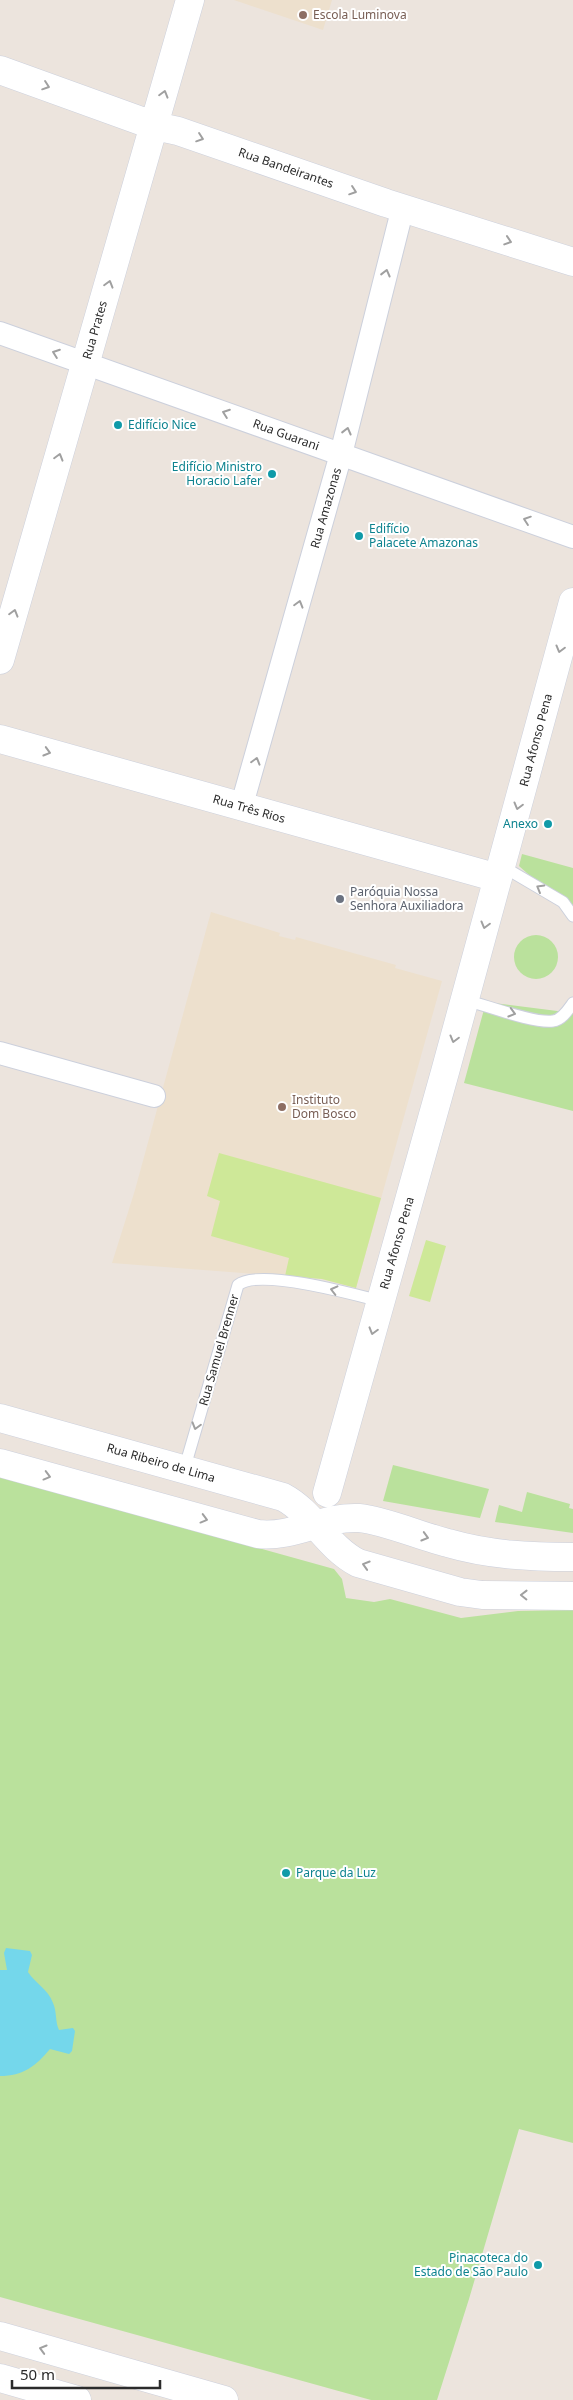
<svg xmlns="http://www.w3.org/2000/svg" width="573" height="2400" viewBox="0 0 573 2400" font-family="'Noto Sans',sans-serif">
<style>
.education{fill:#ede0cd}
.green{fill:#bae19c}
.pitch{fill:#cee898}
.water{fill:#74d7eb}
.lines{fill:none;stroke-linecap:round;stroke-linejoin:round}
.lane-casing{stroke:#ccd0dc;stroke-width:13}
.street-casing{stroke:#ccd0dc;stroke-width:24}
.secondary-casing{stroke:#ccd0dc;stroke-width:29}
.lane{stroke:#fff;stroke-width:11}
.street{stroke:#fff;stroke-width:22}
.secondary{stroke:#fff;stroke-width:28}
.oneway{stroke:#a0a0a0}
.education-dot{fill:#8d6e63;stroke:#fff;stroke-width:2}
.culture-dot{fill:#0f9aa8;stroke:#fff;stroke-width:2}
.worship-dot{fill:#6b7280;stroke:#fff;stroke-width:2}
.labels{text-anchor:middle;stroke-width:4;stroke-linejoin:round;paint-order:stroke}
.education-label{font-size:12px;fill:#785e54;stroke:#fff;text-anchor:start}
.street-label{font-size:12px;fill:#2b2b2b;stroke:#fff}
.culture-label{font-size:12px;fill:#0d838f;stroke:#fff;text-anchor:start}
.worship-label{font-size:12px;fill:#5b616d;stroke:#fff;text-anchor:start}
</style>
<rect width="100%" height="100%" fill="#ece4dd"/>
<!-- education -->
<path class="education" d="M234,0H332L323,30Z
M211,912L280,933L279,936L295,940L296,937L396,965L395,968L442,981L356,1288L321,1279L112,1263L135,1190Z"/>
<!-- green -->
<path class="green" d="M522,854L573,868V918L537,882L519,866Z
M514 957a22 22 0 1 1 44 0a22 22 0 1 1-44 0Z
M486,1002L573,1013V1111L464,1083Z
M393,1465L489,1489L480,1518L383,1501Z
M0,1476L334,1569L342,1579L346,1598L374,1602L390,1599L461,1618L518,1611L573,1610V2143L519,2129L469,2299L437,2400H371L0,2297Z
M527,1492L570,1504L569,1508L573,1509V1533L495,1522L499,1505L522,1512Z"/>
<!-- pitch -->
<path class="pitch" d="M219,1153L381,1198L356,1288L322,1279L285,1276L289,1258L211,1236L220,1201L207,1196Z
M426,1240L446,1246L430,1302L409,1296Z"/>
<!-- water -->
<path class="water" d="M6,1948L30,1951L32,1955L28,1972C35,1983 48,1989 53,2003C57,2011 55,2022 59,2030L73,2028L75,2031L72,2051L69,2054L50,2049C36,2066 23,2076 0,2076V1970H7L4,1953Z"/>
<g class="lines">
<defs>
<path id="lane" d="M502,866L563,902L573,916
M465,1000C485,1005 535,1024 553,1021C562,1020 568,1010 573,1003
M184,1470L238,1285C259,1268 353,1294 380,1301"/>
<path id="street" d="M0,333L573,537
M241,808L341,454L403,207
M0,1053L154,1096"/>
<path id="secondary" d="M0,70L155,126L178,131L386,203L573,262
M0,660L190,0
M0,739L498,878
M0,1418L283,1497C313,1513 327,1547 358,1563L460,1592L482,1595L573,1596
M0,1463L258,1534C294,1538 323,1516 359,1518C383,1520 423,1537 448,1543C489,1555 530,1557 573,1557
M327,1493L445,1072L573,602
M0,2336L224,2400
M0,2378L77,2400"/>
</defs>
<!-- lane casing -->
<use href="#lane" class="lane-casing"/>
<!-- street casing -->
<use href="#street" class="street-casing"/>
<!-- secondary casing -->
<use href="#secondary" class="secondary-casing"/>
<!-- lane -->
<use href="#lane" class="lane"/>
<!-- street -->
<use href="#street" class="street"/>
<!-- secondary -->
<use href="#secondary" class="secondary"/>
</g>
<!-- one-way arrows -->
<defs><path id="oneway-chevron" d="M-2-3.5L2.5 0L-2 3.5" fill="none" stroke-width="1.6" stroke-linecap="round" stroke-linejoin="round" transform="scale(1.25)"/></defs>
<g class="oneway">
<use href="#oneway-chevron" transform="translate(46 86) rotate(19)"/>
<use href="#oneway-chevron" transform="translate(164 94) rotate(-74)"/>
<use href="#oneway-chevron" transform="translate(200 138) rotate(19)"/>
<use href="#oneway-chevron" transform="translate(353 191) rotate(19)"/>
<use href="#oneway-chevron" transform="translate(508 241) rotate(18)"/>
<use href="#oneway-chevron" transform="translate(386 273) rotate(-76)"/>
<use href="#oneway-chevron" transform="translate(109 284) rotate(-74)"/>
<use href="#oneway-chevron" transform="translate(56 353) rotate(-160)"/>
<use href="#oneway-chevron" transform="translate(226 413) rotate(-160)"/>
<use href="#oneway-chevron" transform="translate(347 431) rotate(-76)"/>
<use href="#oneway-chevron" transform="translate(59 457) rotate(-74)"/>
<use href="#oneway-chevron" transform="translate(527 520) rotate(-161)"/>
<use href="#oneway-chevron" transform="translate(299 604) rotate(-74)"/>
<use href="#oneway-chevron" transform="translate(14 613) rotate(-74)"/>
<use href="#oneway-chevron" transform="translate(560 649) rotate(105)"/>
<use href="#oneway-chevron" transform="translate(47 752) rotate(16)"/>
<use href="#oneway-chevron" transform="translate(256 761) rotate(-74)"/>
<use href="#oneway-chevron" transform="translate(518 806) rotate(105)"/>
<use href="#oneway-chevron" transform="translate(540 888) rotate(-150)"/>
<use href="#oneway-chevron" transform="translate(485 925) rotate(105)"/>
<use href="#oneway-chevron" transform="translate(512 1013) rotate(16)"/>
<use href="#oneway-chevron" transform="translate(454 1039) rotate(105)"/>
<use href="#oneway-chevron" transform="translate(334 1290) rotate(-166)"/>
<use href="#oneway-chevron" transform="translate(373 1331) rotate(106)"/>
<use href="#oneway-chevron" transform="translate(196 1426) rotate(106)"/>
<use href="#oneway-chevron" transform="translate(47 1476) rotate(15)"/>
<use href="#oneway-chevron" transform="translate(204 1519) rotate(15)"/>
<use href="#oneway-chevron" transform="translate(425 1537) rotate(16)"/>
<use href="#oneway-chevron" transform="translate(366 1565) rotate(-163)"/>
<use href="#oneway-chevron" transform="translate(524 1595) rotate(-179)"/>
<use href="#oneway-chevron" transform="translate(43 2349) rotate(-164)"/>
</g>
<!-- markers -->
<g class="education-dot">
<circle cx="303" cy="15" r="5"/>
<circle cx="282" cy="1107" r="5"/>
</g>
<g class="culture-dot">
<circle cx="118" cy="425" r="5"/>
<circle cx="272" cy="474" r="5"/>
<circle cx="359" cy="536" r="5"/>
<circle cx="548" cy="824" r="5"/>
<circle cx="286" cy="1873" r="5"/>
<circle cx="538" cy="2265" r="5"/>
</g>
<circle class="worship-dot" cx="340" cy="899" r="5"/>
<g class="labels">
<!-- education labels -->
<g class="education-label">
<text x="313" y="19">Escola Luminova</text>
<text x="292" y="1104">Instituto<tspan x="292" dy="14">Dom Bosco</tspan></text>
</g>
<!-- street labels -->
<g class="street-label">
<text transform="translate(286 168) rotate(19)" y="4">Rua Bandeirantes</text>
<text transform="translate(95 330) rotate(-74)" y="4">Rua Prates</text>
<text transform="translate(286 435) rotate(20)" y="4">Rua Guarani</text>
<text transform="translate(326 508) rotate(-74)" y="4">Rua Amazonas</text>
<text transform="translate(536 740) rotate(-75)" y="4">Rua Afonso Pena</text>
<text transform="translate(249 809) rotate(16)" y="4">Rua Três Rios</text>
<text transform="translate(397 1243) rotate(-74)" y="4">Rua Afonso Pena</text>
<text transform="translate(219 1350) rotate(-74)" y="4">Rua Samuel Brenner</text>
<text transform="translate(161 1463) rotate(16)" y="4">Rua Ribeiro de Lima</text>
</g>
<!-- culture labels -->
<g class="culture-label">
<text x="128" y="429">Edifício Nice</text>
<text x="262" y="471" text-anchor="end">Edifício Ministro<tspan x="262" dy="14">Horacio Lafer</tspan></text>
<text x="369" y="533">Edifício<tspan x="369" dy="14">Palacete Amazonas</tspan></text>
<text x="538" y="828" text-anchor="end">Anexo</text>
<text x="296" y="1877">Parque da Luz</text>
<text x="528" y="2262" text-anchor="end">Pinacoteca do<tspan x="528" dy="14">Estado de São Paulo</tspan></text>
</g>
<!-- worship labels -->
<g class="worship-label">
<text x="350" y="896">Paróquia Nossa<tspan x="350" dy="14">Senhora Auxiliadora</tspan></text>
</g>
</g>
<!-- scale -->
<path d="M12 2380v8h148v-8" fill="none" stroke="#2b2b2b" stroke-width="2.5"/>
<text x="20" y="2380" font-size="15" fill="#2b2b2b" stroke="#ffffff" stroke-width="4" paint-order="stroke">50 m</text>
</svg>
